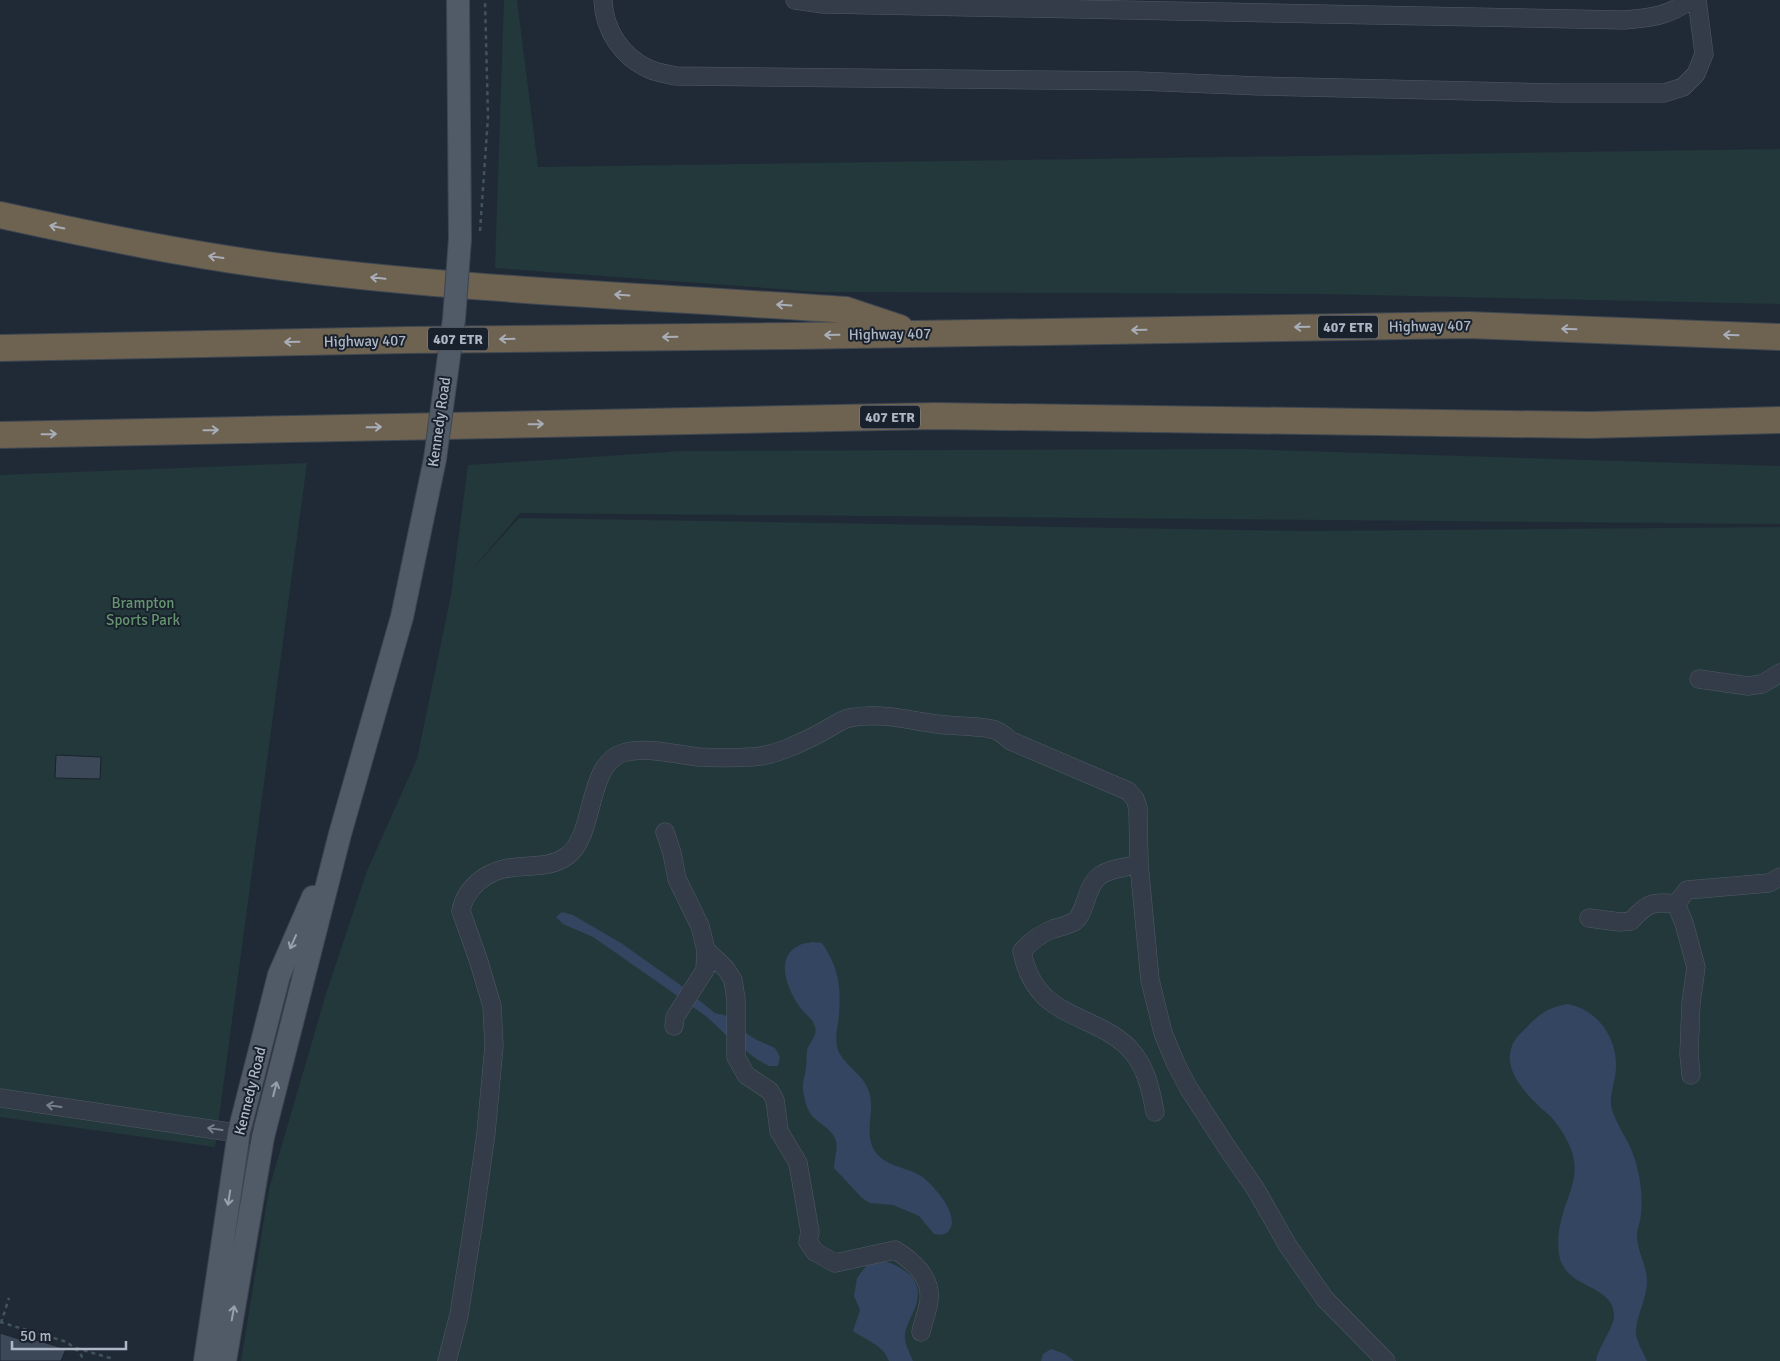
<svg xmlns="http://www.w3.org/2000/svg" width="1780" height="1361" viewBox="0 0 1780 1361" font-family="Signika,sans-serif">
<style>
.green{fill:#23383a}
.water{fill:#334560}
.building{fill:#3c4858;stroke:#1b232e}
.lines{fill:none;stroke-linecap:round;stroke-linejoin:round}
.minor-casing{stroke:#515a66;stroke-width:19}
.major-casing{stroke:#3d4552;stroke-width:24}
.highway-casing{stroke:#3e4752;stroke-width:28}
.path{stroke:#415558;stroke-width:2.5;stroke-dasharray:4 4;stroke-linecap:butt}
.minor{stroke:#333c48;stroke-width:18}
.major{stroke:#515b68;stroke-width:22}
.highway{stroke:#6e6250;stroke-width:26}
.major-bridge-casing{stroke:#3d4552;stroke-width:24;stroke-linecap:butt}
.major-bridge{stroke:#515b68;stroke-width:22}
.oneway{stroke:#a8aeb9}
.oneway2{stroke:#97a0ae}
.oneway3{stroke:#77808d}
.labels{text-anchor:middle;stroke-width:4;stroke-linejoin:round;paint-order:stroke}
.shield{fill:#19212c;stroke:#818a97;stroke-width:1}
.shield-label{font-size:14px;font-weight:bold;fill:#aeb7c5}
.street-label{font-size:15px;fill:#aeb7c5;stroke:#19212c}
.park-label{font-size:15px;fill:#659570;stroke:#19212c}
</style>
<rect width="100%" height="100%" fill="#202a37"/>
<!-- green -->
<path class="green" d="M504,0H517L538,167L1780,149V304L1324,294L820,292L495,268Z
M1241,449L1780,466V524L520,513L470,572L519,518L1306,531L1780,527V1361H241L269,1189L326,994L367,871L417,759L451,595L468,465L683,451Z
M307,463L215,1147L0,1117V475Z"/>
<!-- water -->
<path class="water" d="M562,912L573,915L621,943L679,984L715,1013L728,1016L744,1032L757,1040L775,1048L780,1057L778,1066H769L758,1060L731,1040L707,1017L659,983L593,937L563,924L556,917Z
M813,942L822,943C839,968 841,986 839,1015C838,1025 835,1036 837,1046C841,1066 865,1072 870,1095C874,1112 865,1132 873,1148C883,1167 905,1166 921,1176C934,1185 959,1214 950,1229C946,1236 940,1235 934,1234L919,1216L893,1205L870,1203L862,1198L834,1168C834,1159 839,1147 835,1138C830,1128 821,1125 813,1117C807,1111 804,1098 803,1089C802,1081 806,1074 806,1066C807,1062 806,1056 807,1051C808,1043 818,1036 815,1027C813,1018 803,1013 799,1006C788,990 774,958 798,946C802,943 808,943 813,942Z
M1567,1004C1597,1009 1617,1037 1616,1067C1616,1080 1610,1092 1611,1105C1614,1123 1629,1139 1634,1157C1640,1174 1643,1195 1641,1213C1641,1221 1637,1229 1637,1236C1637,1251 1647,1265 1647,1281C1647,1298 1638,1312 1636,1329C1635,1340 1643,1351 1647,1361H1596C1599,1345 1614,1328 1614,1316C1614,1283 1564,1290 1559,1254C1557,1240 1559,1226 1563,1213C1568,1196 1577,1180 1574,1161C1572,1146 1562,1130 1552,1118C1548,1113 1542,1110 1538,1105C1523,1091 1503,1068 1512,1046C1514,1039 1521,1033 1526,1028C1539,1014 1549,1007 1567,1004Z
M883,1261C901,1265 923,1279 917,1301C915,1312 906,1323 905,1335C904,1343 910,1354 913,1361H889C883,1345 866,1340 853,1331L860,1310L854,1296L857,1278L867,1265Z
M1051,1349L1065,1354L1074,1361H1041L1043,1354Z"/>
<!-- building -->
<path class="building" d="M56,755L101,757L100,779L55,778Z
M0,1333L32,1343L33,1339L66,1349L61,1361H0Z"/>
<g class="lines">
<defs>
<path id="minor" d="M603,0C604,30 622,57 649,69C657,73 668,74 676,76L1139,81L1259,86L1559,93H1664L1683,87L1696,74L1704,54L1697,0
M795,0L823,4L1624,20C1650,18 1669,16 1690,0
M1699,679L1748,686L1762,684L1780,673
M665,832L672,853L677,879L700,926L706,950L705,970L675,1017L674,1026
M1676,904L1684,923L1696,967L1691,1003L1689,1054L1691,1075
M1589,918L1620,922L1631,921C1647,903 1653,901 1676,904L1687,890L1769,883L1780,877
M706,950L726,969L733,980L736,1000V1057L746,1075L770,1091L775,1100L779,1131L798,1163L810,1232L808,1242L815,1252L835,1263L895,1250C912,1260 932,1278 929,1300C928,1311 923,1321 921,1332
M0,1098L263,1137
M1155,1112C1151,1091 1147,1071 1134,1054C1111,1024 1070,1021 1044,996C1032,984 1025,967 1022,951C1031,941 1040,934 1053,929C1060,927 1069,925 1075,921C1081,916 1083,908 1086,900C1095,868 1110,871 1139,864L1150,980L1163,1033L1175,1062L1189,1089L1230,1152L1255,1188L1288,1246L1325,1299L1386,1361
M447,1361L459,1315L474,1219L486,1133L494,1046L492,1006L479,962L461,911C463,899 469,890 478,882C508,856 541,875 567,856C596,835 586,764 623,753C647,746 673,754 698,757C715,758 734,758 751,757C775,756 801,743 822,732C830,728 840,720 849,718C881,711 914,722 946,725C959,726 984,726 995,730C1001,732 1006,737 1011,741L1128,791L1135,799L1138,808L1139,864"/>
<path id="major" d="M458,0L460,239
M205,1361L239,1132L279,975L313,897
M225,1361L263,1137L340,834L402,617L435,459"/>
<path id="highway" d="M0,215C96,236 193,256 291,268C475,291 661,297 846,310L900,328
M0,348L406,340L795,336L1468,325L1780,337
M0,435L935,416L1589,425L1780,420"/>
</defs>
<!-- minor casing -->
<use href="#minor" class="minor-casing"/>
<!-- major casing -->
<use href="#major" class="major-casing"/>
<!-- highway casing -->
<use href="#highway" class="highway-casing"/>
<!-- path -->
<path class="path" d="M480,231L488,117L485,0
M0,1322L67,1342L80,1353L84,1361
M1,1323L9,1298
M76,1348L110,1358V1361"/>
<!-- minor -->
<use href="#minor" class="minor"/>
<!-- major -->
<use href="#major" class="major"/>
<!-- highway -->
<use href="#highway" class="highway"/>
<defs>
<path id="major-bridge" d="M435,459L454,319L460,239"/>
</defs>
<!-- major-bridge casing -->
<use href="#major-bridge" class="major-bridge-casing"/>
<!-- major-bridge -->
<use href="#major-bridge" class="major-bridge"/>
</g>
<!-- one-way arrows -->
<defs><path id="oneway-shaft" d="M-6 0H5M1.5-3L5.5 0L1.5 3" fill="none" stroke-width="1.6" stroke-linecap="round" stroke-linejoin="round" transform="scale(1.25)"/></defs>
<g class="oneway">
<use href="#oneway-shaft" transform="translate(57 227) rotate(-168)"/>
<use href="#oneway-shaft" transform="translate(216 257) rotate(-172)"/>
<use href="#oneway-shaft" transform="translate(378 278) rotate(-174)"/>
<use href="#oneway-shaft" transform="translate(622 295) rotate(-176)"/>
<use href="#oneway-shaft" transform="translate(784 305) rotate(-176)"/>
<use href="#oneway-shaft" transform="translate(1302 327) rotate(179)"/>
<use href="#oneway-shaft" transform="translate(1569 329) rotate(-178)"/>
<use href="#oneway-shaft" transform="translate(1139 330) rotate(179)"/>
<use href="#oneway-shaft" transform="translate(832 335) rotate(179)"/>
<use href="#oneway-shaft" transform="translate(1731 335) rotate(-178)"/>
<use href="#oneway-shaft" transform="translate(670 337) rotate(179)"/>
<use href="#oneway-shaft" transform="translate(507 339) rotate(179)"/>
<use href="#oneway-shaft" transform="translate(292 342) rotate(179)"/>
<use href="#oneway-shaft" transform="translate(536 424) rotate(-1)"/>
<use href="#oneway-shaft" transform="translate(374 427) rotate(-1)"/>
<use href="#oneway-shaft" transform="translate(211 430) rotate(-1)"/>
<use href="#oneway-shaft" transform="translate(49 434) rotate(-1)"/>
</g>
<g class="oneway2">
<use href="#oneway-shaft" transform="translate(293 942) rotate(114)"/>
<use href="#oneway-shaft" transform="translate(275 1089) rotate(-76)"/>
<use href="#oneway-shaft" transform="translate(229 1198) rotate(99)"/>
<use href="#oneway-shaft" transform="translate(233 1313) rotate(-80)"/>
</g>
<g class="oneway3">
<use href="#oneway-shaft" transform="translate(54 1106) rotate(-172)"/>
<use href="#oneway-shaft" transform="translate(215 1129) rotate(-172)"/>
</g>
<g class="labels">
<!-- shield labels -->
<g class="shield">
<rect x="1318" y="315.5" width="60" height="23" rx="4"/>
<rect x="428" y="327.5" width="60" height="23" rx="4"/>
<rect x="860" y="405.5" width="60" height="23" rx="4"/>
</g>
<g class="shield-label">
<text x="1348" y="332">407 ETR</text>
<text x="458" y="344">407 ETR</text>
<text x="890" y="422">407 ETR</text>
</g>
<!-- street labels -->
<g class="street-label">
<text transform="translate(1430 326) rotate(-1)" y="5">Highway 407</text>
<text transform="translate(890 334) rotate(-1)" y="5">Highway 407</text>
<text transform="translate(365 341) rotate(-1)" y="5">Highway 407</text>
<text transform="translate(439 422) rotate(-82)" y="5">Kennedy Road</text>
<text transform="translate(250 1091) rotate(-76)" y="5">Kennedy Road</text>
</g>
<!-- park labels -->
<g class="park-label">
<text x="143" y="608">Brampton<tspan x="143" dy="17">Sports Park</tspan></text>
</g>
</g>
<!-- scale -->
<path d="M12 1341v8h114v-8" fill="none" stroke="#aeb7c5" stroke-width="2.5"/>
<text x="20" y="1341" font-size="15" fill="#aeb7c5" stroke="#19212c" stroke-width="4" paint-order="stroke">50 m</text>
</svg>
